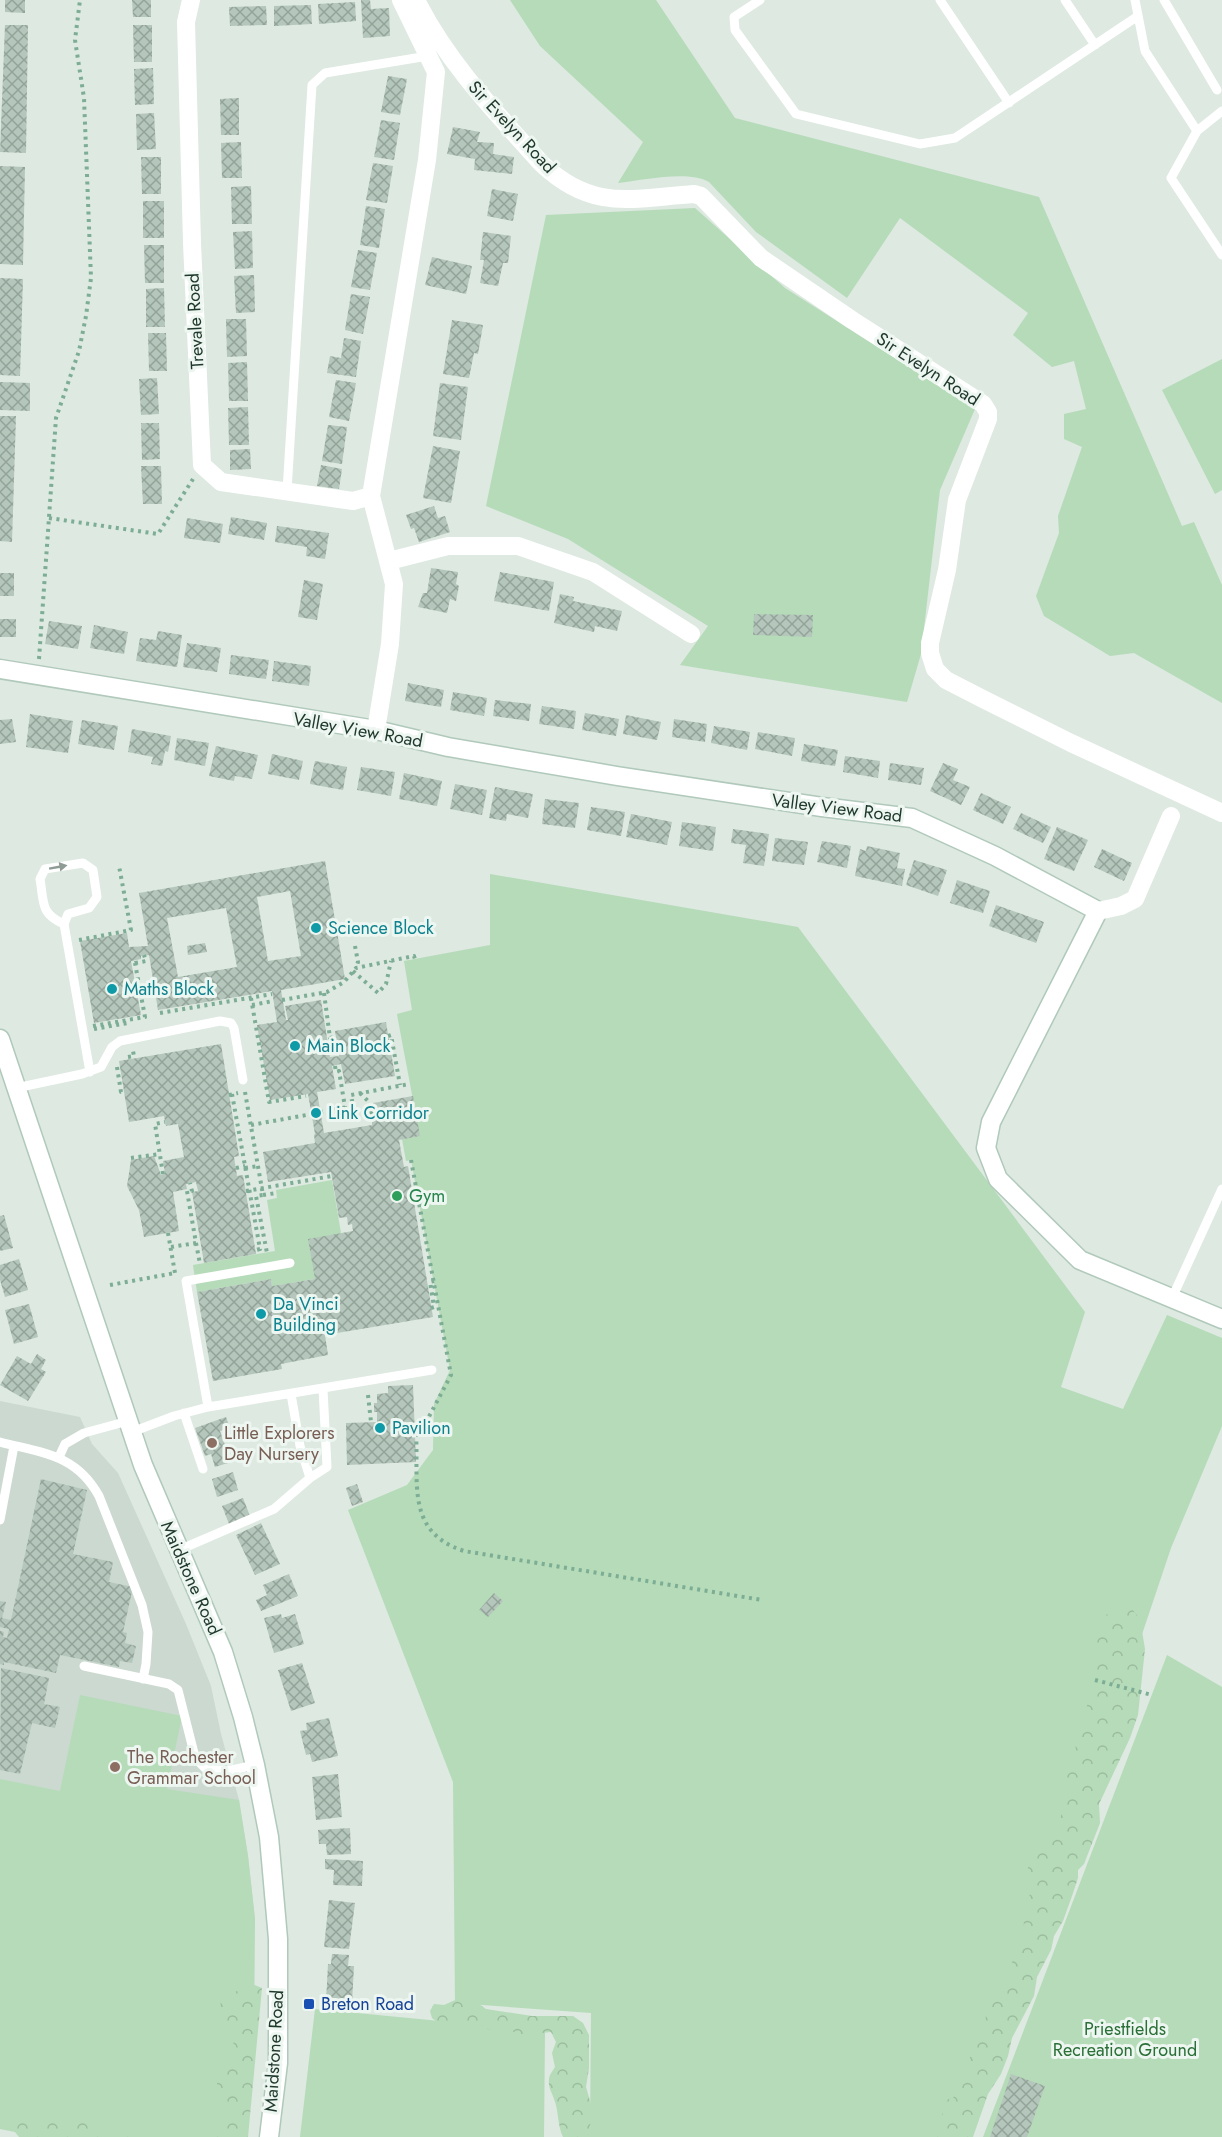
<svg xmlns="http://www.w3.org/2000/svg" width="1222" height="2137" viewBox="0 0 1222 2137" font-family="Jost,sans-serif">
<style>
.built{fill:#cbd9d0}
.green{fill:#b5dbb8}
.forest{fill:url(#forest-crowns)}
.building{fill:url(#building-cross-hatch);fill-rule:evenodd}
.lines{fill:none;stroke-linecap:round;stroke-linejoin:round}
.secondary-casing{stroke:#b0c9bb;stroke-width:21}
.path{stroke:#7dad94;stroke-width:4;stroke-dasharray:3 4.5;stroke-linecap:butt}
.lane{stroke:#fff;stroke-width:9}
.street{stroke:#fff;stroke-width:18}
.secondary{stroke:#fff;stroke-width:18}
.oneway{fill:#8f9c96}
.culture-dot{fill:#0f9aa8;stroke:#edf6f0;stroke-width:2}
.leisure-dot{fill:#2e9e5b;stroke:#edf6f0;stroke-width:2}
.education-dot{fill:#8d6e63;stroke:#edf6f0;stroke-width:2}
.transit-dot{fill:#1a4fb4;stroke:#edf6f0;stroke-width:2}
.labels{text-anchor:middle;stroke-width:6;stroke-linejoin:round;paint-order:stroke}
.street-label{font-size:18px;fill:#1f382c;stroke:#edf6f0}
.culture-label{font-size:18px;fill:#0d838f;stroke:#edf6f0;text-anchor:start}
.leisure-label{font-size:18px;fill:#27864d;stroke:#edf6f0;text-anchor:start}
.education-label{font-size:18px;fill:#785e54;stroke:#edf6f0;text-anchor:start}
.transit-label{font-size:18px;fill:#164399;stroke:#edf6f0;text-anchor:start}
.park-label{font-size:18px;fill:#296f36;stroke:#edf6f0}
</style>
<defs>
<pattern id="forest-crowns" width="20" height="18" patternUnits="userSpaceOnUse" patternTransform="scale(1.5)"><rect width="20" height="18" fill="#b5dbb8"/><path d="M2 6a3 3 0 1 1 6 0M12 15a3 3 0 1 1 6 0" fill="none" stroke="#9bbd9e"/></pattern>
<pattern id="building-cross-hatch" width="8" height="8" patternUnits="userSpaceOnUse" patternTransform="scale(1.5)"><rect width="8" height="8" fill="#b5c7bc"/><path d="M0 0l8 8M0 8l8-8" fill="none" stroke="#93a399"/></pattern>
</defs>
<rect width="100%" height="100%" fill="#dde9e1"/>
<!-- built -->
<path class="built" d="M0,1401L80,1417L92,1444L118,1473L186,1624L211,1686L221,1734L239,1800L248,1856L255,1919L0,2126Z"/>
<!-- green -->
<path class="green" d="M510,0H656L735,118L1039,197L1182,526L1194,522L1222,585V703L1134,653L1110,656L1044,616L1036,596L1059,533L1058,516L1082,447L1064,439V414L1086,409L1074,361L1052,367L1013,335L1028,313L900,218L847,298L756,232L709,182C689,170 642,180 618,183L643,142L540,46Z
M695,208L785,288L975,409L940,490L921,654L907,702L680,665L708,626L568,539L486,506L546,215Z
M1222,359V490L1215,494L1162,390Z
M490,874L798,927L1085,1312L1061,1387L1123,1409L1167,1315L1222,1338V1426L1171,1548L1124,1688L952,2137H590L591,2013L455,2003L453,1782L348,1510L407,1485L433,1450L434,1404L450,1370L411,1160L406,1161L402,1139L419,1136C413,1095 404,1055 397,1014L412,1010L404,961L490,945Z
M332,1180L341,1233L315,1279L272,1286L271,1279L197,1292L193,1265L275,1251L267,1200L277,1198L276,1190Z
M1167,1655L1222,1687V2137H983Z
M80,1695L182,1716L167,1789L239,1800L248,1856L255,1919L254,2039L244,2137H69L0,2126V1779L60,1791Z
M315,2009L545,2031L544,2137H300Z"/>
<!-- forest -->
<path class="forest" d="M1132,1609L1140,1619L1145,1649L1138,1715L1130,1738L1099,1804L1100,1823L1084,1864L1078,1870V1878L1072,1896L1063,1921L1054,1936L1051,1950L1037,1977L1034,1996L1012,2038L1008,2056L1001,2074L988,2094L973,2137H937C943,2124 941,2113 945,2100L953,2098L964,2080L965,2069L985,2023L987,2005L1011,1968L1016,1943L1024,1927L1023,1913L1030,1894L1028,1868L1032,1855L1056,1836L1065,1800L1064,1781L1073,1760L1080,1725L1093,1689L1097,1655L1094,1641V1626L1100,1616Z
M247,1982L262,1988L248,2137H198L228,2124L217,2084L221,2068L234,2054C234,2036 231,2026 220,2012L221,1998L237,1991Z
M464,1996H468L486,2009L532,2016H573L583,2023L589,2035V2068L586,2087L593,2111L590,2126L592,2137H563C557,2124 559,2111 554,2099C552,2092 548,2088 549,2080C549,2075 552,2072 555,2067L552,2053L556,2042L551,2032L524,2035L511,2031L441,2025L432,2018L430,2011L434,2004L444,2005Z
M0,2117L47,2123L87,2122L101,2131L121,2136L149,2137H19L15,2132L0,2129Z"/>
<!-- building -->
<path class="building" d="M5,0H25V13L5,12Z
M132,0H151V17H133Z
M361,0H370L371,9L389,8L390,36L363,38Z
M355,2L356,21L319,24L318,4Z
M311,5L312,24L274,26V6Z
M266,6L267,25L230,26L229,7Z
M5,25H28L26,153L0,152Z
M133,25H152V62H134Z
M153,68L154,104L135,105L134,69Z
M388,76L407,79L400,115L381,112Z
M239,98V135H221L220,99Z
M154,113L156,149L137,150L136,114Z
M381,120L400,123L394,160L374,157Z
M453,127L480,132L477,142L494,143L493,154L514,157L512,174L474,170L475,159L447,154Z
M241,142L242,178H222L221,143Z
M141,157H161V194H142Z
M373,163L393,166L387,203L366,200Z
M0,166L25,167L23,265L0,264Z
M251,186L252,224H232L231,187Z
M492,189L518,194L513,221L487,216Z
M143,201H164V238H143Z
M366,206L385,209L379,248L360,245Z
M252,231L253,268L235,269L233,232Z
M483,232L511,236L508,263H503L498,286L480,283L484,260H480Z
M144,245H164V283H145Z
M358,250L377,253L370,290L351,287Z
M432,257L472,266L466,294L425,285Z
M254,275L255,312L236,313L234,276Z
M0,278L23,279L20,376L0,375Z
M164,288L165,327H146V289Z
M351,294L370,297L363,334L345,330Z
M226,319H246L247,356L227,357Z
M452,320L483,325L478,354L474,353L469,378L443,374Z
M148,333H166L167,371H149Z
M344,338L361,341L356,377L327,373L330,356L341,358Z
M247,362L248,401H229L228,363Z
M157,378L159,414L141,415L139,379Z
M336,380L356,383L349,421L329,417Z
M0,382L30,383V411L0,410Z
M440,383L468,387L461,440L433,436Z
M248,407L249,445H229L228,408Z
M0,416H16L12,542L0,541Z
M141,423H159L160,459L142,460Z
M328,425L347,427L342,464L322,461Z
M433,446L460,451L451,503L423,498Z
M250,449L251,469L230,470V450Z
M321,465L342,469L339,489L317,486Z
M141,466H161L162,504H143Z
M434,506L438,518L445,516L450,532L419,542L414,528L411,529L406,515Z
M231,517L267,523L264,540L228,534Z
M187,518L223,524L220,543L184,538Z
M277,526L329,533L325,559L306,556L307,547L275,542Z
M431,568L458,572L456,584L459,586L456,601L450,599L447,613L418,607L423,593H427Z
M500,572L554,582L549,611L494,601Z
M0,573H14V596H0Z
M304,580L323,584L317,620L298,617Z
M560,594L574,597L573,601L622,611L617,631L595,626L594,632L554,623Z
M754,614L813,615L812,637L753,635Z
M0,619H16V637H0Z
M49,621L82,626L78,649L45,644Z
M94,625L128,632L124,654L90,648Z
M158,631L182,635L177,667L136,661L140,638L156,640Z
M187,643L221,648L217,672L183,667Z
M231,655L269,660L266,679L229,674Z
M274,661L311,666L309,686L272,681Z
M408,683L444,690L441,707L405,701Z
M453,692L487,698L484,716L450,710Z
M495,700L531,704L529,721L493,716Z
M542,706L576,711L574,729L539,724Z
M585,713L619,719L616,736L582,730Z
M30,714L73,721L68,753L26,747Z
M626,715L661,722L657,740L623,734Z
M12,719L16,742L0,744V720Z
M674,719L707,724L705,742L672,737Z
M82,720L118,726L114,750L78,744Z
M714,726L750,732L747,750L711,743Z
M132,729L171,736L168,752L165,751L162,766L151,764L153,757L128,752Z
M758,732L795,738L792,756L755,749Z
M177,738L209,743L205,766L174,760Z
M804,744L838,750L835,766L801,761Z
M216,746L258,755L252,779L235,776L234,781L209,776Z
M272,754L303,761L299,780L268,774Z
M845,756L880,761L878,778L843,772Z
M315,761L347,767L343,790L310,784Z
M890,763L924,768L921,785L888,780Z
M943,763L958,769L953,780L970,787L961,805L930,791Z
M361,767L395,772L391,796L357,790Z
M404,773L442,781L437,806L399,799Z
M455,784L487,790L482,815L450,809Z
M495,787L533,794L528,818L507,814L506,821L489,818Z
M981,793L1011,807L1003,824L973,810Z
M545,799L579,803L575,828L542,824Z
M591,807L625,812L621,836L587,830Z
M1021,813L1051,827L1043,843L1013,829Z
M631,814L672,822L667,845L626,837Z
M682,822L716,827L713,851L679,846Z
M1057,827L1088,840L1074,871L1044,859Z
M733,829L769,834L764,866L743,863L746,845L731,843Z
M775,838L808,842L804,865L772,861Z
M822,841L851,846L847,868L817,862Z
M867,846L900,853L897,868L905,869L902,886L855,876L860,849L866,851Z
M1102,849L1132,863L1124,881L1094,867Z
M914,860L947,870L938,896L906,885Z
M325,861L345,979L281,990L286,1020H288L285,1006L321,1000L330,1057L339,1056L335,1031L386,1022L395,1076L345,1084L341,1064L332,1066L336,1089L317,1092L324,1133L372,1125V1120H376L373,1103L413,1096L420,1136L399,1140L404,1167L408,1166L433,1317L325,1335L328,1355L281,1364L282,1369L213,1381L197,1292L271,1279L272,1286L315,1279L308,1239L353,1231L352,1224L348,1225L347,1217L339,1218L331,1172L268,1182L263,1152L315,1143L314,1135L315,1134L308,1094L270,1100L257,1025L277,1022L272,991L158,1010L149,955L141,956V959L131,961L141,1015L94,1023L80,941L127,933L129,947L148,946L139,893ZM290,891L301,956L268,961L257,897ZM226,908L237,967L178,977L167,918Z
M957,880L990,891L983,913L950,903Z
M996,905L1044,922L1036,943L989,926Z
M205,943L207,952L188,955L187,946Z
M221,1044L239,1156L234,1157L237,1176L243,1175L256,1254L204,1263L192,1192L198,1191L196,1182L186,1184L187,1189L173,1192L179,1231L144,1237L139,1210L127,1186L131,1160L154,1156L161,1175L165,1173L163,1161L184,1157L178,1124L166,1126L164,1116L129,1122L119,1061Z
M4,1215L13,1248L0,1251V1216Z
M19,1259L28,1290L5,1297L0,1280V1265Z
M29,1304L38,1337L14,1344L5,1310Z
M37,1354L46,1360L41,1369L46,1372L28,1401L0,1385L17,1356L31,1364Z
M413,1385L416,1462L347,1465L346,1423L377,1422V1412H374V1403H377V1394L388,1393V1386Z
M226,1417L230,1428L220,1431L231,1462L215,1467L211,1454L205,1456L195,1428Z
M233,1472L238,1490L217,1497L212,1479Z
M41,1479L87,1490L73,1554L113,1562L109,1582L133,1587L123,1632L127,1633L125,1643L136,1646L132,1663L120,1661L119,1667L60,1655L56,1673L4,1662V1665L0,1664V1631L4,1632L3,1637L7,1638L9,1629L0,1627V1601L6,1602L2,1618L11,1620Z
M357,1484L363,1502L352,1506L346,1488Z
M243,1498L250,1516L229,1524L222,1506Z
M261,1523L280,1564L255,1575L236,1535Z
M289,1574L298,1596L261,1611L256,1600L267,1595L263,1585Z
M494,1593L503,1601L488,1617L479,1610Z
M281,1614L282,1618L295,1614L304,1644L274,1653L264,1618Z
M302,1663L315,1703L291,1711L278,1670Z
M1,1668L49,1678L44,1704L60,1707L55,1728L32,1723L20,1774L0,1770Z
M329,1718L338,1756L312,1762L310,1754L306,1755L300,1731L307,1730L306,1723Z
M338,1774L342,1817L316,1820L312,1777Z
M350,1828L351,1854L327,1855L326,1844H319L318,1830Z
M325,1859L363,1861L362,1886L333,1885L334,1870L325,1869Z
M329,1900L355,1903L349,1949L324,1947Z
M332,1954L349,1955L348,1966H354L352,2003L326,2002L328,1964H331Z
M1011,2074L1045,2086L1027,2137H990Z"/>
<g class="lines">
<defs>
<path id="secondary" d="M0,669L376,730L448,747L617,776L822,807L912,818L995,856L1098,911L991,1122L986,1148L998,1179L1080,1260L1222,1319
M0,1039L143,1465L223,1652L243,1717L255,1765L269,1837L278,1939V2063L269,2137"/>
</defs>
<!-- secondary casing -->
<use href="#secondary" class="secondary-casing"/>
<!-- path -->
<path class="path" d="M49,518L158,534L193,479
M39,659L56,418L79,351L86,316L91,278L84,98L75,40L80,0
M79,940L131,930L119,866
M355,946L358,962L356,968
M135,963L146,961L144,955
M353,971L378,993L386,984L391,961
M324,993L330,1038L336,1037
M251,998L269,1102L306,1096
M282,1000L327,992L344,982L356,968L414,956L415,959
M252,1005L273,1001
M160,1013L272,994
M93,1026L145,1017L135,963L132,964
M94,1029L128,1023
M388,1036L391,1035L400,1085
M128,1057L134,1056L133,1051
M335,1066L336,1072L339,1071L345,1107
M117,1067L121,1092H124
M245,1092L263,1195L256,1196L267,1253
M360,1093L370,1103L373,1120
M232,1094L260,1249L256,1250
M229,1095L238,1093
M320,1112L353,1106L351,1095L409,1084
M251,1125L312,1114
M131,1158L160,1154
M411,1160L451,1375L424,1426V1433H415
M236,1168L245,1166
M245,1168L258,1166
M163,1174L155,1124L165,1122
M246,1191L332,1176
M263,1195L276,1193
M168,1233L175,1273
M196,1243L200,1264
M171,1247L196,1243L187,1191H192L190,1183
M110,1285L175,1273
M431,1308L434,1307L430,1282L434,1281
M368,1395L371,1422
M416,1434C419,1482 405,1532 464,1551L762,1600
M1095,1680L1152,1695"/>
<!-- lane -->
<path class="lane" d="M760,0L734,17L735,30L796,114L920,144L955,138L1138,16
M940,0L1009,103
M1065,0L1095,45
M1135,0L1145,51L1197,131L1171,178L1222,255
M1164,0L1217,90
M1197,131L1222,111
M287,491L312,85L325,73L428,56
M64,924C40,914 44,902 40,879L45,869L83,863L93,870L97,897L89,908L68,914L64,924L90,1072
M16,1088L82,1074L101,1067L112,1047L120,1041L220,1021L231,1023L234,1028L243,1080
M1172,1298L1222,1189
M291,1394L300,1446L310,1478L327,1467L323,1389
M208,1407L186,1281L290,1263
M184,1413L203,1469
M132,1432L174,1416L208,1407L432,1370
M0,1442C42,1453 76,1454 99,1496L142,1605L148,1632L146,1664L143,1679
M59,1457L65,1444L84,1433L128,1421
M0,1520L14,1446
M179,1550L274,1509L310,1478
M84,1666L169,1684L178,1690L194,1753L199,1762L205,1768L227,1771L255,1765"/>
<!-- street -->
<path class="street" d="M191,0L186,22L192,243L202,465L221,482L353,501L371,496
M416,0C447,62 496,113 542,164C593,212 632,198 694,194L701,196L761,258L852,320L983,404L988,412V419L957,500L947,570L930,643V653L935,669L946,680L983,699L1071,743L1222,813
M389,561L448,546H518L593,572L691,634
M376,730L390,644L394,584L371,496L427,160L436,72L401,0
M1098,911L1121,906L1135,899L1171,816"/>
<!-- secondary -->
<use href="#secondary" class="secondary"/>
</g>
<!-- one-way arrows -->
<defs><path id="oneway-solid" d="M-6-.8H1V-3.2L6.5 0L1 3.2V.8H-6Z" transform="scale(1.5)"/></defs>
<use class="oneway" href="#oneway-solid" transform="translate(58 867) rotate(-10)"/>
<!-- markers -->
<g class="culture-dot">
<circle cx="316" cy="928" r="6"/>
<circle cx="112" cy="989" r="6"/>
<circle cx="295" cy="1046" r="6"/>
<circle cx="316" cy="1113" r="6"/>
<circle cx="261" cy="1314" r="6"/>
<circle cx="380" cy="1428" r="6"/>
</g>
<circle class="leisure-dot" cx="397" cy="1196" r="6"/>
<g class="education-dot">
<circle cx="212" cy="1443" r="6"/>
<circle cx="115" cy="1767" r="6"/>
</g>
<rect class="transit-dot" x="303" y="1998" width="12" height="12" rx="3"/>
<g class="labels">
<!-- street labels -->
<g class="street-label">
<text transform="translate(512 127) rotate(47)" y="6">Sir Evelyn Road</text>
<text transform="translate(195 321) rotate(-93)" y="6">Trevale Road</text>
<text transform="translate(928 369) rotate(33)" y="6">Sir Evelyn Road</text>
<text transform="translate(358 730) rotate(10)" y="6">Valley View Road</text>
<text transform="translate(837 808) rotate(7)" y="6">Valley View Road</text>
<text transform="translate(191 1578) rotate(66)" y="6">Maidstone Road</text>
<text transform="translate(274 2051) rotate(-87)" y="6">Maidstone Road</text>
</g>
<!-- culture labels -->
<g class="culture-label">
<text x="328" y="934">Science Block</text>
<text x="124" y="995">Maths Block</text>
<text x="307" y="1052">Main Block</text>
<text x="328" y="1119">Link Corridor</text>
<text x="273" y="1310">Da Vinci<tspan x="273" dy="21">Building</tspan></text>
<text x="392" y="1434">Pavilion</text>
</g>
<!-- leisure labels -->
<g class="leisure-label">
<text x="409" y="1202">Gym</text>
</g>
<!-- education labels -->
<g class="education-label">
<text x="224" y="1439">Little Explorers<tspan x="224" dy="21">Day Nursery</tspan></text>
<text x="127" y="1763">The Rochester<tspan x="127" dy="21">Grammar School</tspan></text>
</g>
<!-- transit labels -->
<g class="transit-label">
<text x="321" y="2010">Breton Road</text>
</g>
<!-- park labels -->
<g class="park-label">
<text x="1125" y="2035">Priestfields<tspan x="1125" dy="21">Recreation Ground</tspan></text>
</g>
</g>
</svg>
